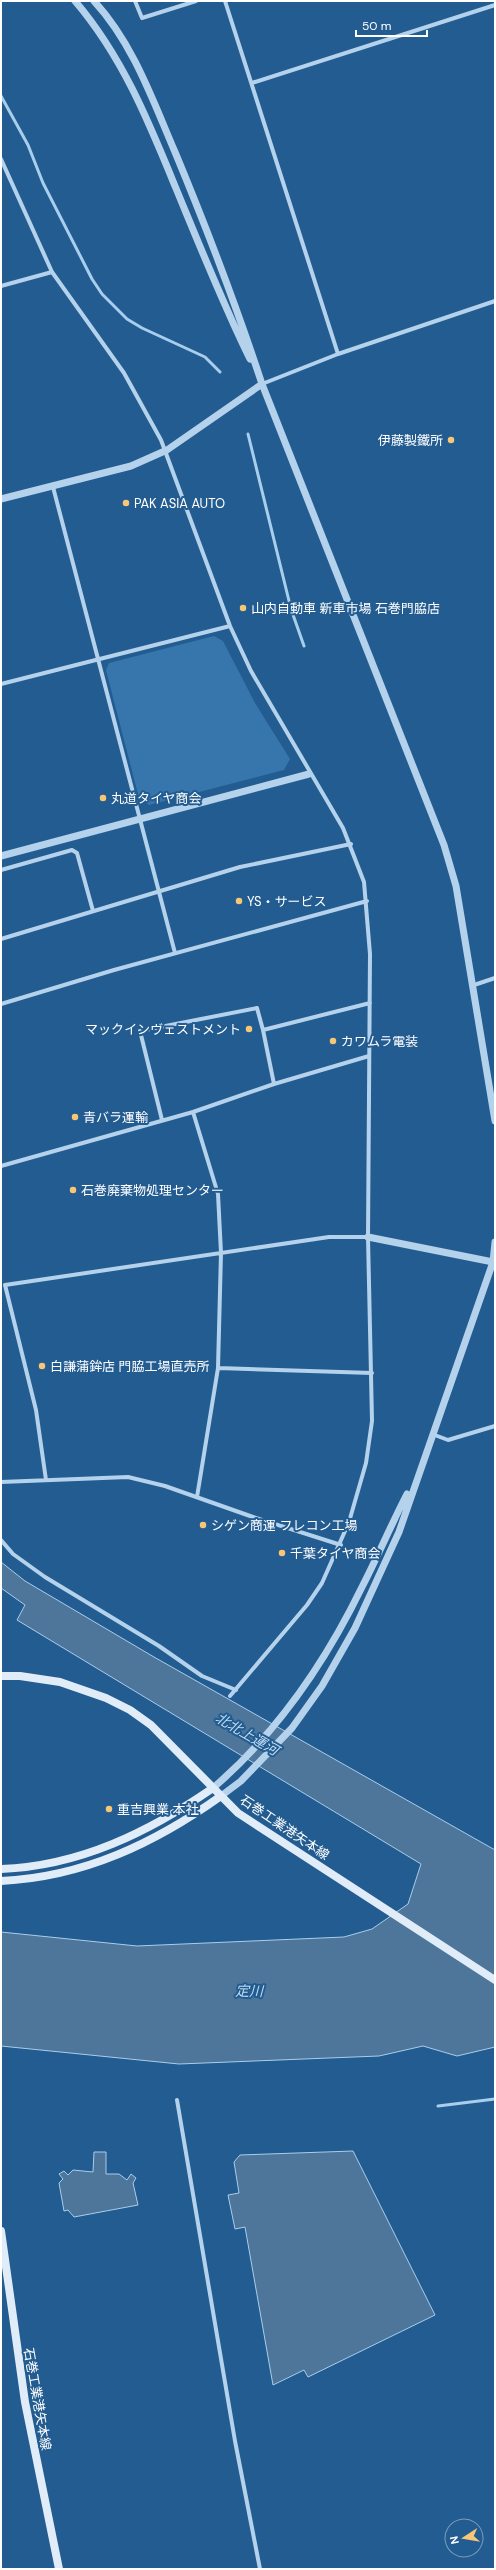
<svg xmlns="http://www.w3.org/2000/svg" width="496" height="2570" viewBox="0 0 496 2570" font-family="'DM Sans','Noto Sans JP',sans-serif">
<style>
.green{fill:#3776ad}
.water{fill:#4e759a;stroke:#a8ceed}
.lines{fill:none;stroke-linecap:round;stroke-linejoin:round}
.stream{stroke:#a8ceed;stroke-width:3}
.minor{stroke:#b4d2ec;stroke-width:4}
.tertiary{stroke:#b4d2ec;stroke-width:7}
.secondary{stroke:#e0edf9;stroke-width:8}
.poi-dot{fill:#f7c777;stroke:#235c90;stroke-width:1.5}
.labels{text-anchor:middle;stroke-width:4;stroke-linejoin:round;paint-order:stroke}
.poi-label{font-size:13px;fill:#fff;stroke:#235c90;text-anchor:start}
.street-label{font-size:13px;fill:#fff;stroke:#235c90}
.water-label{font-size:14px;font-style:italic;fill:#c0dcf3;stroke:#235c90}
</style>
<rect width="100%" height="100%" fill="#235c90"/>
<!-- green -->
<path class="green" d="M214,636L223,641L255,703L290,759L284,770L149,805L139,798L106,670L109,663Z"/>
<!-- water -->
<path class="water" d="M1,1562L25,1581L154,1657L495,1850V2047L457,2056L423,2046L379,2056L179,2064L1,2046V1932L137,1946L344,1937L372,1929L408,1904L421,1864L17,1620L25,1605L1,1588Z
M353,2151L435,2315L308,2377L304,2370L273,2385L245,2227L235,2229L228,2195L239,2193L234,2162L240,2155Z
M94,2152H106V2174H119L127,2180L131,2174L136,2178L133,2183L138,2205L74,2217L68,2210L64,2211L59,2183L63,2179L59,2174L64,2171L68,2175L73,2170L93,2172Z"/>
<g class="lines">
<!-- stream -->
<path class="stream" d="M1,96L28,145L43,183L92,279L102,294L127,319L142,328L205,357L220,372
M248,434L291,609L304,646
M438,2106L495,2099"/>
<!-- minor -->
<path class="minor" d="M135,1L142,18L196,1
M225,1L338,354
M252,83L495,5
M1,159L52,272L124,373L161,440L230,626L251,671L343,828L364,882L370,954L368,1237L372,1421L366,1463L349,1522L322,1583L307,1605L230,1696
M1,286L52,272
M262,384L338,354L495,301
M53,487L175,953
M1,684L230,626
M1,870L72,850L77,853L93,911
M1,939L240,867L351,844
M474,985L495,978
M1,1004L114,970L367,901
M263,1030L274,1084
M193,1112L218,1194L221,1253L218,1368L197,1497
M162,1120L140,1031L257,1008L263,1030L370,1003
M1,1166L193,1112L274,1084L369,1056
M218,1368L372,1373
M432,1434L448,1440L495,1426
M46,1480L36,1410L5,1285L329,1237H368
M1,1482L128,1477L165,1486L253,1517L341,1545
M1,1540L13,1554L45,1577L159,1646L202,1676L236,1690
M177,2100L235,2441L260,2569"/>
<!-- tertiary -->
<path class="tertiary" d="M75,1C122,56 148,120 175,186C199,244 222,302 250,359
M94,1C133,43 153,101 175,152C207,229 236,305 262,384L444,845L456,886L495,1121
M1,499L131,466L167,450L262,384
M1,856L309,774
M368,1237L493,1262
M213,1788C277,1733 325,1663 362,1587C378,1556 391,1525 407,1494
M221,1796L241,1781L292,1728L322,1686L355,1628L399,1532L493,1262L495,1242"/>
<!-- secondary -->
<path class="secondary" d="M1,1676H20L60,1682L106,1698L130,1710L151,1725L238,1813L495,1980
M1,1869C80,1866 149,1832 213,1788
M1,1881C84,1877 155,1843 221,1796
M1,2231L25,2402L59,2569"/>
</g>
<!-- markers -->
<g class="poi-dot">
<circle cx="451" cy="440" r="4"/>
<circle cx="126" cy="503" r="4"/>
<circle cx="243" cy="608" r="4"/>
<circle cx="103" cy="798" r="4"/>
<circle cx="239" cy="901" r="4"/>
<circle cx="249" cy="1029" r="4"/>
<circle cx="333" cy="1041" r="4"/>
<circle cx="75" cy="1117" r="4"/>
<circle cx="73" cy="1190" r="4"/>
<circle cx="42" cy="1366" r="4"/>
<circle cx="203" cy="1525" r="4"/>
<circle cx="282" cy="1553" r="4"/>
<circle cx="109" cy="1809" r="4"/>
</g>
<g class="labels">
<!-- poi labels -->
<g class="poi-label">
<text x="443" y="445" text-anchor="end">伊藤製鐵所</text>
<text x="134" y="508">PAK ASIA AUTO</text>
<text x="251" y="613">山内自動車 新車市場 石巻門脇店</text>
<text x="111" y="803">丸道タイヤ商会</text>
<text x="247" y="906">YS・サービス</text>
<text x="241" y="1034" text-anchor="end">マックインヴェストメント</text>
<text x="341" y="1046">カワムラ電装</text>
<text x="83" y="1122">青バラ運輸</text>
<text x="81" y="1195">石巻廃棄物処理センター</text>
<text x="50" y="1371">白謙蒲鉾店 門脇工場直売所</text>
<text x="211" y="1530">シゲン商運 フレコン工場</text>
<text x="290" y="1558">千葉タイヤ商会</text>
<text x="117" y="1814">重吉興業 本社</text>
</g>
<!-- street labels -->
<g class="street-label">
<text transform="translate(285 1827) rotate(34)" y="5">石巻工業港矢本線</text>
<text transform="translate(38 2399) rotate(80)" y="5">石巻工業港矢本線</text>
</g>
<!-- water labels -->
<g class="water-label">
<text transform="translate(247 1734) rotate(30)" y="5">北北上運河</text>
<text transform="translate(249 1991) rotate(1)" y="5">定川</text>
</g>
</g>
<!-- border -->
<rect width="496" height="2570" fill="none" stroke="#ffffff" stroke-width="4"/>
<!-- north arrow -->
<g transform="translate(464 2538) rotate(258)"><circle r="19" fill="#235c90" stroke="#7b9dbc"/>
<path d="M0-3L7 15L0 10L-7 15Z" fill="#f7c777"/>
<text y="-6" font-size="11" font-weight="bold" text-anchor="middle" fill="#ffffff">N</text>
</g>
<!-- scale -->
<path d="M356 30v6h71v-6" fill="none" stroke="#ffffff" stroke-width="2"/>
<text x="362" y="30" font-size="12" fill="#ffffff" stroke="#235c90" stroke-width="3" paint-order="stroke">50 m</text>
</svg>
